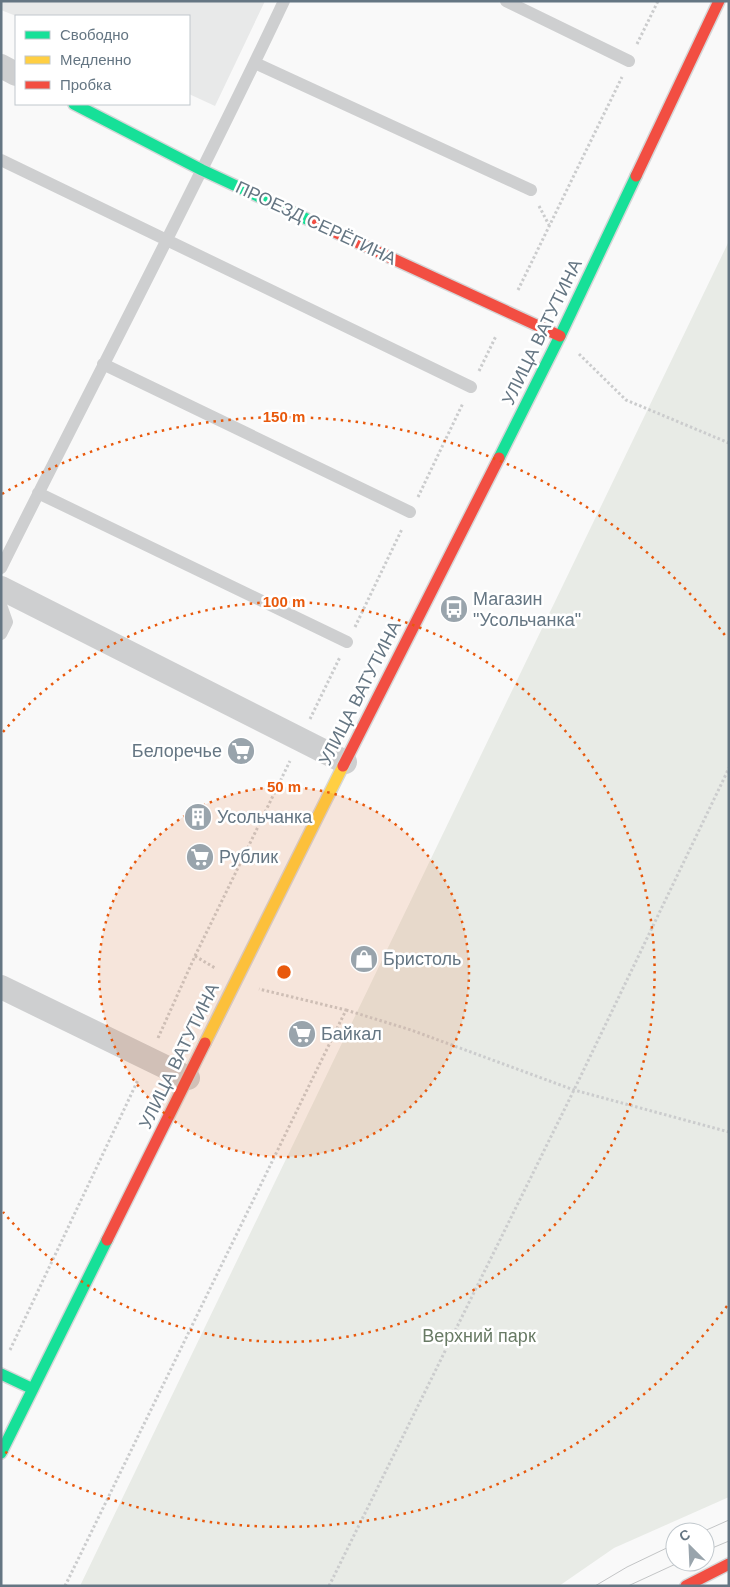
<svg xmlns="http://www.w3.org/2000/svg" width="730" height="1587" viewBox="0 0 730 1587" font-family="Arial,sans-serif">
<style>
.built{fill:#e8e9e9}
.park{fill:#e8ebe6}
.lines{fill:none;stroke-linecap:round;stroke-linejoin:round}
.fast-casing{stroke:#d5d6d7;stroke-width:14}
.slow-casing{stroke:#d5d6d7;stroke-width:14}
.jam-casing{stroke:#d5d6d7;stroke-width:14}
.path{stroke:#cbcccd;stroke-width:3;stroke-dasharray:2.5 2.5;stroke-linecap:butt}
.lane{stroke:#cecfd0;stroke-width:12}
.street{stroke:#cecfd0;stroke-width:24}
.fast{stroke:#16e098;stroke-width:11}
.slow{stroke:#ffcf43;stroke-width:11}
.jam{stroke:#f24e42;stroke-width:11}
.tram{stroke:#c3c5c6;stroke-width:1}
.ring{fill:none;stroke:#e8590c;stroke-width:2.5;stroke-dasharray:2.5 5}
.labels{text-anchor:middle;stroke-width:5;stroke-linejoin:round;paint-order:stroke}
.street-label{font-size:18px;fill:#657683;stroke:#fff}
.poi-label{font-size:18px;fill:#657683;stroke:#fff;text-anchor:start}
.park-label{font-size:18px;fill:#687a64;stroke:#fff}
.centre{fill:#e8590c;stroke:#fff;stroke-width:2.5}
.ring-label{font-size:15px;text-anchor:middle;font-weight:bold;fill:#e8590c;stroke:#fff;stroke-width:5;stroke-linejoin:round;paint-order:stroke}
</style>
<rect width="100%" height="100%" fill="#f9f9f9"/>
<!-- built -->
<path class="built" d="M1,1H265L215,106L189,94V16H16L1,10Z"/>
<!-- park -->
<path class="park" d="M729,241V1497L614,1548L559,1586H80Z"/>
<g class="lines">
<defs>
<path id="fast" d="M74,104L202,170L311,221
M499,458L560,336L636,176
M1,1374L33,1389
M1,1453L107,1240"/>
<path id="slow" d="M205,1043L343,766"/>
<path id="jam" d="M636,176L719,1
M311,221L560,336
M343,766L499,458
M107,1240L205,1043
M686,1586L729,1564"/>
</defs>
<!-- fast casing -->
<use href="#fast" class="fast-casing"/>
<!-- slow casing -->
<use href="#slow" class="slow-casing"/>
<!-- jam casing -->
<use href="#jam" class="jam-casing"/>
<!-- path -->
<path class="path" d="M637,44L658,1
M539,206L549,225
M518,290L622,77
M579,354L626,400L729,443
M479,371L496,336
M418,497L463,403
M355,627L402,529
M310,719L340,657
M195,956L290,761
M346,1010L411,1030L574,1090L729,1132
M158,1038L195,956L215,968
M10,1350L138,1080
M65,1586L346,1010L259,989
M329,1586L574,1090L729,768"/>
<!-- lane -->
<path class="lane" d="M506,1L629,61
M255,63L531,190
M1,160L471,387
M103,364L410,512
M38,493L347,642
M1,568C95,379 194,192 284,1
M1,605L7,622L1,634"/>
<!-- street -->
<path class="street" d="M1,66L16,74
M1,588L345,762
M1,987L188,1078"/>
<!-- fast -->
<use href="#fast" class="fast"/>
<!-- slow -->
<use href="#slow" class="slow"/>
<!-- jam -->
<use href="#jam" class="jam"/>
<!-- tram -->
<path class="tram" d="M702,1532L729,1520
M705,1551L729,1541
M595,1586L627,1567L675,1544
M628,1586L680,1562"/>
</g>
<!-- distance rings -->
<circle cx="284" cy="972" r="185" fill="#e8590c" fill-opacity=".12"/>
<g class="ring">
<circle cx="284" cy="972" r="185"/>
<path d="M3 732A370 370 0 1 1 3 1212"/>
<path d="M727 1306A555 555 0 0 1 2 1450M2 494A555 555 0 0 1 727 638"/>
</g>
<!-- icons -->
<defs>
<symbol id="bus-disc" viewBox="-11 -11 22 22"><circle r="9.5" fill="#99a4ac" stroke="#fff"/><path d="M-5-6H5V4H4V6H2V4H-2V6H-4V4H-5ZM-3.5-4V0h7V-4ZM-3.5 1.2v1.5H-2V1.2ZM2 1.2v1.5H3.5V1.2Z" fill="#fff"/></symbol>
<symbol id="supermarket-disc" viewBox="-11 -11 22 22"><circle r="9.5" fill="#99a4ac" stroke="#fff"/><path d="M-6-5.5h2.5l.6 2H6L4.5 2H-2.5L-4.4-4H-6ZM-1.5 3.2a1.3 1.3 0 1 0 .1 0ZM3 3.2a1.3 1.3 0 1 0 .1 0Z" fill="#fff"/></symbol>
<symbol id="building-disc" viewBox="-11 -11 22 22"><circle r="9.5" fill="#99a4ac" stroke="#fff"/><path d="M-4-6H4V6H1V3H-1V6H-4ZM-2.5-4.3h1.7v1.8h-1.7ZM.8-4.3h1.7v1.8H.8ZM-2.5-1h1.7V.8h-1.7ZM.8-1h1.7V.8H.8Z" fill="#fff"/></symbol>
<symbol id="shop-disc" viewBox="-11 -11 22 22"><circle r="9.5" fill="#99a4ac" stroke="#fff"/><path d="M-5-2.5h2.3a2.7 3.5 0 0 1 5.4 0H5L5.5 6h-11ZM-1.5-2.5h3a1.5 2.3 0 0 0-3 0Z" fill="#fff"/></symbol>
</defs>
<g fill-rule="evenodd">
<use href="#bus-disc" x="438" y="593" width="32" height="32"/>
<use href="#supermarket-disc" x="225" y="735" width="32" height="32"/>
<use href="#building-disc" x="182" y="801" width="32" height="32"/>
<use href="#supermarket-disc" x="184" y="841" width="32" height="32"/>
<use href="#shop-disc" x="348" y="943" width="32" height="32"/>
<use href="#supermarket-disc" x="286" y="1018" width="32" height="32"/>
</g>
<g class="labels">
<!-- street labels -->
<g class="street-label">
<text transform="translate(316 223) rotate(25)" y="6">ПРОЕЗД СЕРЁГИНА</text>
<text transform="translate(542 332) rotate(-64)" y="6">УЛИЦА ВАТУТИНА</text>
<text transform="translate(360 693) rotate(-63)" y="6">УЛИЦА ВАТУТИНА</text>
<text transform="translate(179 1056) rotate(-64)" y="6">УЛИЦА ВАТУТИНА</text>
</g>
<!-- poi labels -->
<g class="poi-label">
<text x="473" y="605">Магазин<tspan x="473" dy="21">"Усольчанка"</tspan></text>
<text x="222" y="757" text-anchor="end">Белоречье</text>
<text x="217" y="823">Усольчанка</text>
<text x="219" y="863">Рублик</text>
<text x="383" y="965">Бристоль</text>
<text x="321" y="1040">Байкал</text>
</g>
<!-- park labels -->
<g class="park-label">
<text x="479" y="1342">Верхний парк</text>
</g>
</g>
<circle cx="284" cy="972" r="8" class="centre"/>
<g class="ring-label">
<text x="284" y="422">150 m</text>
<text x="284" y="607">100 m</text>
<text x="284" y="792">50 m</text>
</g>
<!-- border -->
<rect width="730" height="1587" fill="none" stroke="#657683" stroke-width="5"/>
<!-- legend -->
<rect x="15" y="15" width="175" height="90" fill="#ffffff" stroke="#c1c8cd"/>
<rect x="25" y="31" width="25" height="8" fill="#16e098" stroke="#c1c8cd"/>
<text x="60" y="40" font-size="15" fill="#657683">Свободно</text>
<rect x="25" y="56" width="25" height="8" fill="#ffcf43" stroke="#c1c8cd"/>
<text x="60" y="65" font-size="15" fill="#657683">Медленно</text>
<rect x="25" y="81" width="25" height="8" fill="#f24e42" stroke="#c1c8cd"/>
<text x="60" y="90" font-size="15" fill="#657683">Пробка</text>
<!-- north arrow -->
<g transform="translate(690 1547) rotate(336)"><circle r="24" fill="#ffffff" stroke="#c1c8cd"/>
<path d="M0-4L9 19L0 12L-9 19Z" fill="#99a4ac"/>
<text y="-8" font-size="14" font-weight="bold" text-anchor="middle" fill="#657683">С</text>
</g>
</svg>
